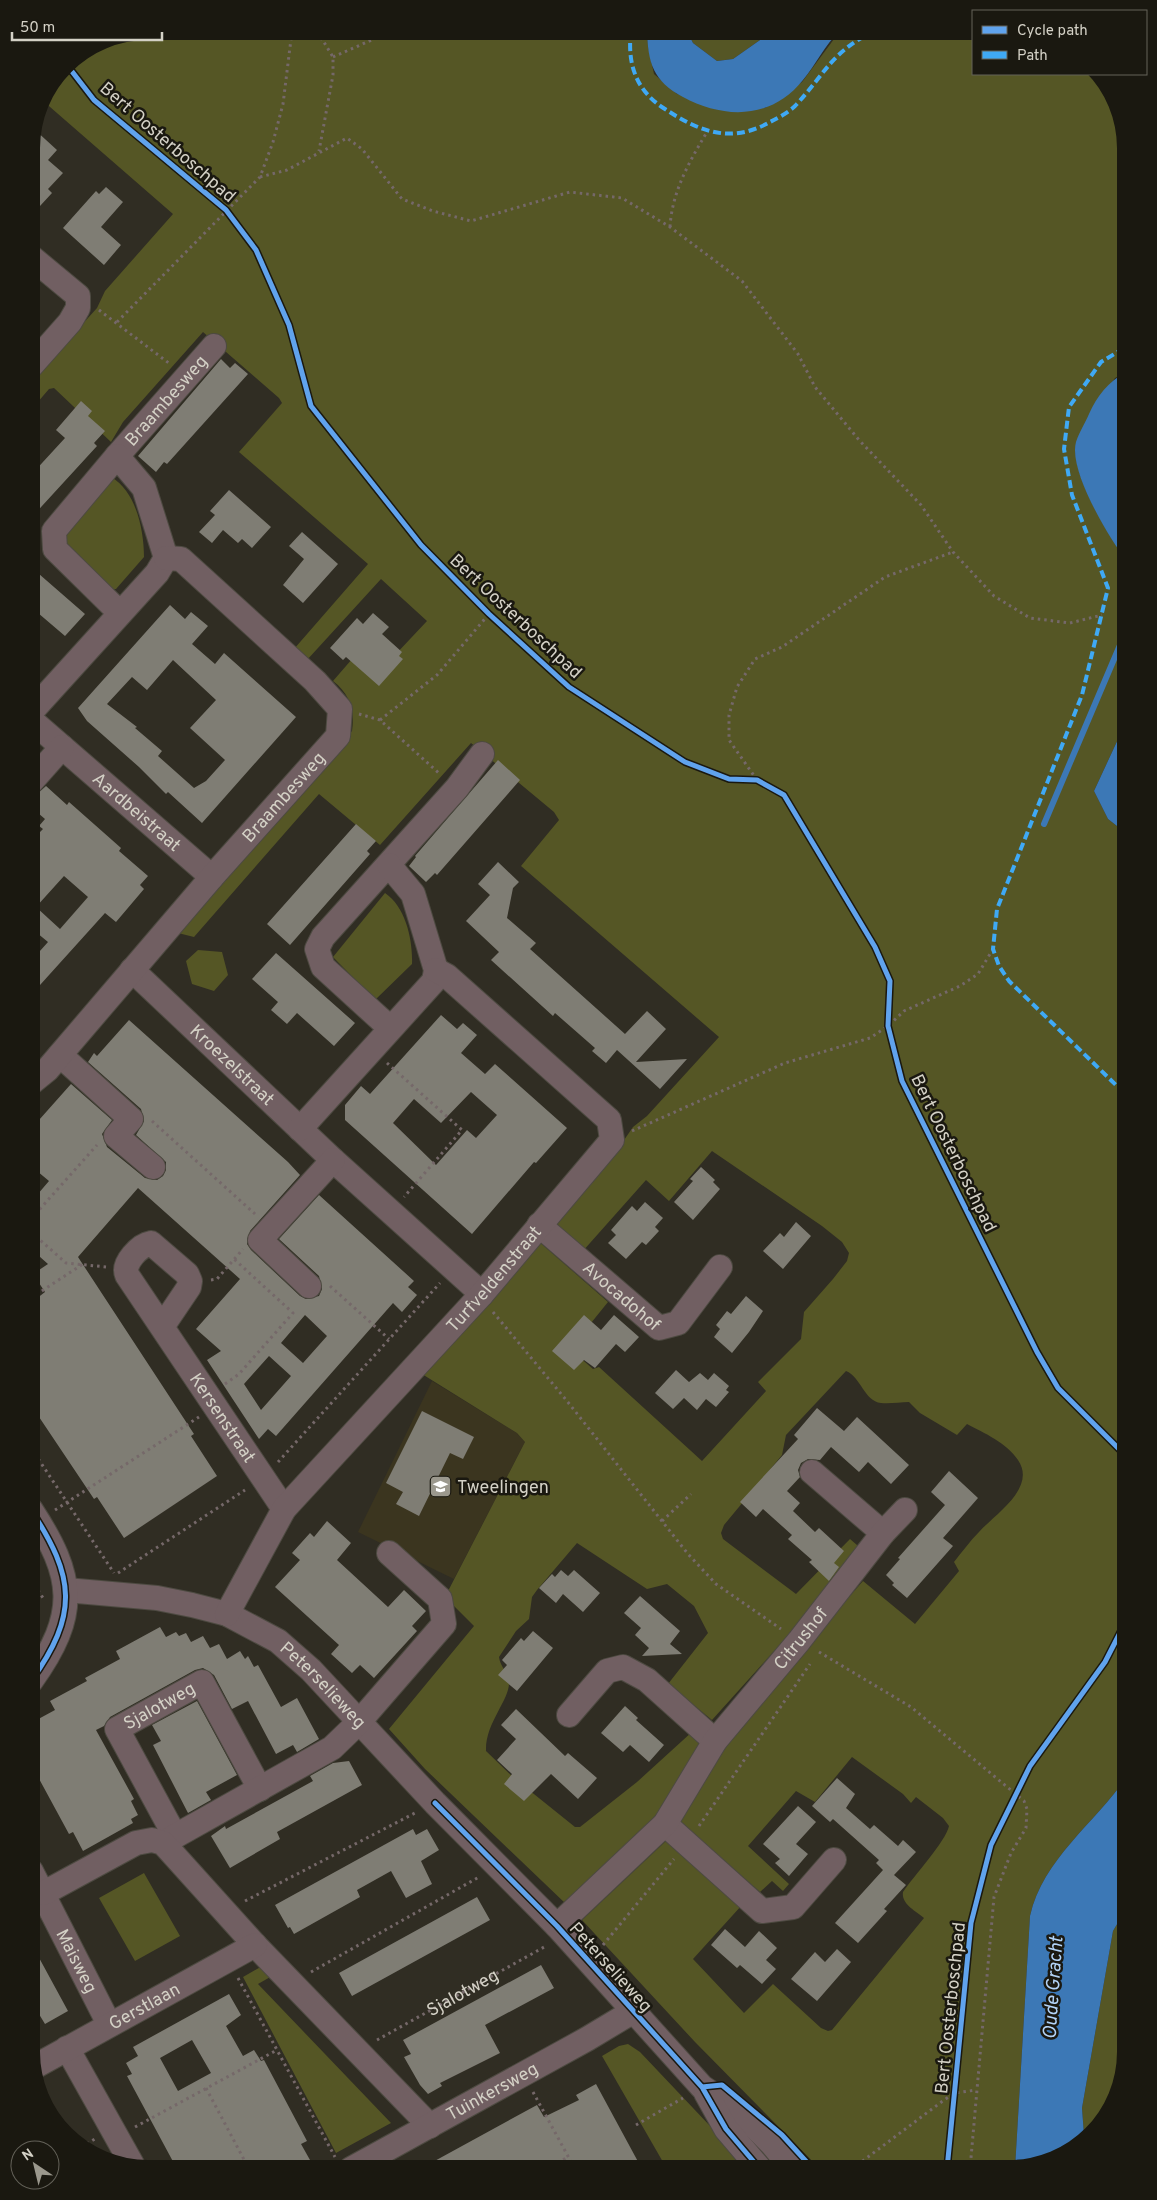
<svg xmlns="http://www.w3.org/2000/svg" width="1157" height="2200" viewBox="0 0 1157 2200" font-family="Overpass,sans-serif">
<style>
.built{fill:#3b351f}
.green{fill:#555625}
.water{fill:#3c78b6}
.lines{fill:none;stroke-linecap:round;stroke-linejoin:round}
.stream{stroke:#3c78b6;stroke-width:6}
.building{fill:#7f7d74;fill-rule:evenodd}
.minor-casing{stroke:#4d4a41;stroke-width:26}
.path{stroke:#756869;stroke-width:3;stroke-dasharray:2.5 4;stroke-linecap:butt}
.minor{stroke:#715f62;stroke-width:24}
.quiet{stroke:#3fa9f5;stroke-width:4;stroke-dasharray:8 4;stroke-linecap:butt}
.cycleway-casing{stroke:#1a1810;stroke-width:8}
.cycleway{stroke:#60a3ed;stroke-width:5}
.labels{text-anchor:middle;stroke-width:5;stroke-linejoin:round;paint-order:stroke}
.street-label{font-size:18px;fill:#d4d1c6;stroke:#1a1810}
.poi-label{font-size:18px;fill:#d4d1c6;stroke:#1a1810;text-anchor:start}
.water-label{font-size:19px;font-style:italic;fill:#b2d3f7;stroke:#1a1810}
</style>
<rect width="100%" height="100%" fill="#302d23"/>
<!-- built -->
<path class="built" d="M432,1381L517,1433L525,1442L454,1579L358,1532Z"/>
<!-- green -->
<path class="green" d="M148,31H647L648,46L654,74L677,94L765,108L802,82L840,31L973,32V74H1093L1117,103L1126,148V372L1115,378C1107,390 1077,434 1076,445C1071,474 1109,536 1126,560V722L1094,791L1108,819L1126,833V1778C1094,1824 1043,1859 1030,1916L1015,2168L820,2169L695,2042L582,1920L668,1839L742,1905L693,1959L744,2013L773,1984L821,2028L828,2031L832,2030L924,1918C916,1911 901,1904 903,1892C913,1877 946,1841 949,1826L943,1818L916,1797L911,1803L903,1794L852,1757L815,1802L796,1791L748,1846L789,1884L783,1891L772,1881L760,1892L678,1820L734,1728L863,1581L915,1624L959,1571L954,1562C962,1552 970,1541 979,1532C995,1514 1037,1488 1018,1460C1007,1443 984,1433 967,1424L957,1435L920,1413L909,1402C900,1402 890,1404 881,1403C864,1401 861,1377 846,1371L786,1435L782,1455L724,1525L721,1533L723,1539L796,1594L850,1539L864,1551L712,1720L668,1684L708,1633L694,1606L667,1584L647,1589L577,1543L537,1590L532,1597L529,1619L516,1631L499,1657C500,1666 508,1673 509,1682C510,1700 485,1723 486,1751L514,1778L575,1827H580L637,1782L693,1731L702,1739L666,1802L651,1822L566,1904L425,1769L389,1729L474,1626L445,1597L525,1442L517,1433L422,1374L537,1240L608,1302L570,1349L593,1369L599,1367L702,1461L766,1391L758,1382L801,1339L804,1312L833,1279L847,1261L849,1253L842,1242L822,1226L712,1151L669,1201L646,1180L582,1252L552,1224L622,1143L633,1127L647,1116L719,1037L521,866L559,820L554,812L471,743L380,845L319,794L194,937L178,933L352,731C355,710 350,694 333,681L359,651L395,655L427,621L381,579L307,660L294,649L368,564L239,452L282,403L279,398L203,332L123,422L111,442L54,388L49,389L31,410V381L97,308L105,291L173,214L42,100L43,96L66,65L103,40Z
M687,31H773L733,59L717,61L693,43Z
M111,477C136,491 144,530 144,557L116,589L109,590L64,546L63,533Z
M385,893C406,907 413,941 412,964L375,1000L333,957Z
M198,950L222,952L228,975L214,991L192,984L186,961Z
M144,1873L180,1936L135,1961L99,1898Z
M1126,1909V2053L1106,2117L1084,2135L1082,2108L1113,1931Z
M264,1965L272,1976L258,1984L391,2123L336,2153L243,1977Z
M628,2044L640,2052L729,2146L736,2158V2169H667L602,2056L619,2046Z"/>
<!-- water -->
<path class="water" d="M647,31H687L693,43L717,61L733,59L773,31H840C825,44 816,65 803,80C771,120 724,119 683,97C653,81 648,63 647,31Z
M1126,372L1123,437L1126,460V560C1109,538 1068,470 1076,442C1079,433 1085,423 1089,414C1097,396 1108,382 1126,372Z
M1126,722V833L1108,819L1094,791Z
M1126,1778V1909L1113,1931L1082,2108L1084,2135L1054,2160L1015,2168L1030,1916C1043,1859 1094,1824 1126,1778Z"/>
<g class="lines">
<!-- stream -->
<path class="stream" d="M1044,824L1126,631"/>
</g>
<!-- building -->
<path class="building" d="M34,129L57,150L48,160L63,173L48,189L52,193L40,206L36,203L31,208V140Z
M106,187L123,202L101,227L121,245L104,265L63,228L96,191L99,194Z
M221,359L230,368L235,363L248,374L167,464L164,462L156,472L138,456Z
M81,401L92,411L88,416L105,431L94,443L97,446L31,518V475L65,438L56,430Z
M229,490L271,527L252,548L242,539L238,543L223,530L212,543L199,532L215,515L210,511Z
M302,532L338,564L303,603L283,585L304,559L289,546Z
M31,567L85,614L65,636L31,607Z
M170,605L185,619L191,612L208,626L192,644L215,664L224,653L296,717L202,823L168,792L166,794L139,767L87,721L78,708ZM173,660L216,700L190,728L225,760L206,781L194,788L158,756L162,751L135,728L137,727L107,704L132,677L147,690Z
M373,613L389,627L382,634L402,652L399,656L403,659L379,686L346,657L343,660L330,648L357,618L363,624Z
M498,760L520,780L437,875L435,873L426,882L409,866L416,857L415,856Z
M46,786L67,805L69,802L112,840L121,848L119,851L148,876L140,885L144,889L116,922L105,913L31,995V961L48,942L31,928V841L43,829L39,826L45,819L31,807V795H36ZM64,876L88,897L60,929L36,907Z
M356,824L376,841L367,851L370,854L290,945L267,924Z
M498,862L519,882L513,888L507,918L536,943L530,949L625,1034L647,1011L666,1029L636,1062L687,1059L660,1089L617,1050L606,1063L592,1051L595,1048L555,1013L553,1016L491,960L499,952L466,921L490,895L478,884Z
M276,953L355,1023L334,1046L297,1013L287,1024L271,1010L278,1002L252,979Z
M441,1015L457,1029L463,1023L477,1035L461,1053L485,1074L495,1064L567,1128L536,1163L534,1162L472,1234L345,1120V1105L361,1086L370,1094ZM471,1092L497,1115L476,1138L467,1130L436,1165L393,1123L414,1099L441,1123Z
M129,1020L288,1162L300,1175L250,1231L247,1244L251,1250L300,1296L306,1299L319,1296L322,1289L319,1276L279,1239L319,1195L414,1281L408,1287L417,1295L402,1312L393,1303L276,1436L268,1429L259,1439L207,1360L221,1351L196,1329L240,1279L138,1188L78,1257L194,1434L191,1436L217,1476L124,1538L97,1497L94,1499L31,1405V1306L38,1302L36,1299L45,1292L33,1274L48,1264L31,1249V1202L49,1181L31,1166V1129L71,1084L112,1120L102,1134L107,1147L145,1178L157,1180L163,1176L166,1170V1162L136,1135L144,1121L141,1109L88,1062L94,1053L97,1056ZM305,1315L327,1336L303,1363L281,1343ZM269,1356L291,1376L261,1410L244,1384Z
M701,1167L715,1180L713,1182L720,1189L693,1220L674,1202L693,1181L690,1179Z
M645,1202L663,1218L655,1227L659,1231L646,1245L642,1242L626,1259L608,1243L616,1235L611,1230L632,1206L637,1211Z
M796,1222L811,1236L783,1269L763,1251L780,1233L784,1237Z
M746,1296L763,1311L749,1332L732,1353L714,1337L720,1329L716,1325L727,1311L731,1314Z
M584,1315L601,1330L614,1315L639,1337L625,1352L616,1344L595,1368L584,1360L574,1370L552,1351Z
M676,1370L689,1382L700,1373L708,1380L714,1373L729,1386L726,1390L729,1392L716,1407L706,1399L697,1410L684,1398L673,1409L655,1393Z
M817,1408L844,1431L857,1417L909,1465L891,1484L868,1462L859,1472L831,1447L820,1460L808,1459L801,1463L798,1470L800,1477L787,1491L800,1503L793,1511L815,1532L819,1528L844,1551L834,1563L839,1567L829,1581L809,1562L812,1560L788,1539L792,1535L763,1509L756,1517L740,1502L798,1439L794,1435Z
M422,1411L474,1437L463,1459L450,1453L419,1516L396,1504L403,1492L386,1483Z
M949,1471L978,1498L943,1538L953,1546L907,1598L892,1585L894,1583L886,1575L900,1559L898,1558L945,1505L931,1492Z
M327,1521L351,1543L337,1560L388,1607L404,1590L426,1611L412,1626L417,1631L374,1678L360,1665L352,1673L331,1654L339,1645L275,1587L300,1560L292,1553L310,1533L314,1537Z
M561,1570L568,1576L574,1570L600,1593L583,1612L563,1594L556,1603L539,1588L552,1574L555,1577Z
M640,1596L680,1631L670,1644L682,1654L642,1656L649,1648L635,1635L641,1628L624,1613Z
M160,1627L166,1637L176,1632L179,1636L186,1633L191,1642L203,1636L210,1648L219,1644L227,1659L240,1651L245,1659L248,1656L254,1667L258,1665L281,1707L297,1698L319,1739L297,1752L293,1745L276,1754L248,1701L232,1709L214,1675L203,1668L195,1670L110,1717L104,1726L96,1730L134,1799L131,1801L138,1815L131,1819L133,1823L83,1851L73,1832L69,1834L31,1764V1723L55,1710L50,1701L87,1681L85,1678L120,1659L116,1651Z
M533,1631L553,1648L517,1691L498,1675L507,1665L502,1660L521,1638L524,1641Z
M197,1701L237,1775L206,1792L211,1800L188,1813L153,1745L161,1741L152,1725Z
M625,1706L638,1718L636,1720L664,1745L649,1762L630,1745L623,1752L601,1733Z
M516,1709L565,1756L568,1753L597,1778L578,1799L551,1774L524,1801L504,1784L512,1774L497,1760L516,1739L501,1725Z
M349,1761L362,1785L277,1832L280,1839L230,1868L211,1836L225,1826L226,1829L313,1781L310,1776L333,1763Z
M837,1778L855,1794L846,1808L870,1829L874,1825L898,1846L903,1840L916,1852L894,1875L906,1885L884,1909L887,1911L858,1943L835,1923L883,1870L876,1863L879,1860L833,1819L830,1822L812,1806Z
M798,1806L816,1822L796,1844L808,1854L789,1876L775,1863L780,1859L763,1844Z
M413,1829L416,1835L427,1829L439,1850L421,1861L432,1884L406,1898L391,1871L357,1890L360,1897L294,1934L290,1927L288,1928L275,1905Z
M477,1897L490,1920L352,1996L339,1973Z
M725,1929L745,1947L759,1931L777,1948L766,1960L776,1969L762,1984L740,1965L737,1968L711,1945Z
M31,1943L68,2011L45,2024L31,2001Z
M837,1949L851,1962L817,2001L791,1979L815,1952L825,1962Z
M541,1965L554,1988L485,2025L500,2053L440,2083L442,2086L428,2094L420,2085L404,2057L411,2054L403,2040Z
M229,1994L241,2015L226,2026L243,2056L254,2050L261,2061L264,2060L307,2141L301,2144L310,2160L295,2169H177L127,2076L132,2074L126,2063L138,2056L133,2047ZM192,2040L211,2073L178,2091L160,2058Z
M596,2084L642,2169H420L537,2105L544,2117L579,2100L576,2095Z"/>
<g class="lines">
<defs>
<g id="minor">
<path d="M31,366L70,322L78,308V296L31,257"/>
<path id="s2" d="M117,456L214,346"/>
<path d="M31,712L157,573L166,558L144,488L117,456L54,531L55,549L120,613"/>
<path id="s3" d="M31,720L212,877"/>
<path d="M31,782L62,747"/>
<path id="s4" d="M132,970L333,1160L482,1294"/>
<path d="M390,1028L323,967L317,949L323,937L457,788L482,754"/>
<path d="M60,1055L131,1119L116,1136L153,1167"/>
<path id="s5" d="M31,1083L47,1070L212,877L338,736L340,709L315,681L181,559L166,558"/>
<path d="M300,1129L434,981L436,970L413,894L389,865"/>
<path id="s6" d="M539,1225L659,1328L678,1323L720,1267"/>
<path d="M309,1286L260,1240L333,1160"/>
<path id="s7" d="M162,1327L189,1287L190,1281L187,1274L151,1243C140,1245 122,1263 127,1275L284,1509"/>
<path d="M812,1472L883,1533"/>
<path id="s8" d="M66,1590L157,1598L192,1605L227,1614L278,1641L311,1670L435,1803L557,1926L702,2087L743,2115L772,2144L793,2169"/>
<path id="s9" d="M227,1614L284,1509L482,1294L612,1140L609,1120L447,976L436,970"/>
<path d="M31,1681C79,1614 75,1577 31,1510"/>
<path d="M569,1715L607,1671L623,1667L647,1680L715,1741"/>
<path d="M665,1824L762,1911L793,1907L834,1860"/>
<path id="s10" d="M175,1836L117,1729L202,1682L260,1789"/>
<path d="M163,1843L332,1748L359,1722L444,1624L440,1599L389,1553"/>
<path id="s11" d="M31,1871L109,2024"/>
<path d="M44,1893L136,1843L152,1840L163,1843L255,1945L430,2126"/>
<path id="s12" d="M557,1926L665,1824L715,1741L799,1641L883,1533L905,1510"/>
<path d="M67,2048L133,2166"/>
<path id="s13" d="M34,2067L255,1945"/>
<path d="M706,2093L726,2129L760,2169"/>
<path id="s14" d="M351,2169L587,2039L632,2012"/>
</g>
</defs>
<!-- minor casing -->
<use href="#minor" class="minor-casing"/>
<!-- path -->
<g class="path">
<path d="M295,31L322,39L333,57V75L319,151"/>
<path d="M333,57L392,31"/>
<path d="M260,177L287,170L347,138L362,149L402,199L433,211L471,221L570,192L622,198L670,227L742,281L798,354L815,387L859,440L921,505L953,552L994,596L1030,618L1070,623L1102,615"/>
<path d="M670,227C672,192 689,162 707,132"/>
<path d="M99,310L170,364"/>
<path d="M117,322L260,177L273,142L283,104L292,31"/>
<path d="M359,714L380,720L441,775"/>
<path d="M380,720L437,675L489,614"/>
<path d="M757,780L729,740V715L737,687L755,659L782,647L885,577L953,552"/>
<path d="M387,1063L462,1130L404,1197"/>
<path d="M152,1121L255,1214"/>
<path d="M632,1131L785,1063L870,1038L888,1026L904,1011L960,986L978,974L993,949"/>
<path d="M31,1219L97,1145"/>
<path d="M31,1232L66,1263L106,1267"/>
<path d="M211,1280L217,1279L243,1249"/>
<path d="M330,1286L389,1339"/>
<path d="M31,1298L83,1264"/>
<path d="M493,1312L567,1401L688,1554L716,1584L781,1629"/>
<path d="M225,1384L239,1374L293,1313L234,1259"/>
<path d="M31,1448L114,1573"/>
<path d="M278,1462L440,1283"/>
<path d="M55,1510L199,1417"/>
<path d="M662,1521L691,1494"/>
<path d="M118,1573L245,1490"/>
<path d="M31,1579L43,1598"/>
<path d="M31,1626L39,1621"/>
<path d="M819,1652L911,1707L1024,1801L1027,1809L1026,1828L1011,1853L994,1897L970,2169"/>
<path d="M699,1826L810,1664"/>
<path d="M245,1901L415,1813"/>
<path d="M603,1945L674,1859"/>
<path d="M311,1972L479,1877"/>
<path d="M238,1978L335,2157"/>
<path id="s1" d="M377,2040L546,1946"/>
<path d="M206,2088L249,2169"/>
<path d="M533,2092L575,2169"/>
<path d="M636,2125L683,2098"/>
<path d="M135,2127L277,2050"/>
<path d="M81,2147L95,2139"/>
<path d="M546,2169L568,2157"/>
<path d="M852,2169L944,2100L955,2093L976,2090"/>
</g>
<!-- minor -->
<use href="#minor" class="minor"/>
<!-- quiet -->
<path class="quiet" d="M631,31C627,64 636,91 665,109C700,132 731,144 770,122C778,118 789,112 795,106C826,73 830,53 874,31
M1126,1090L1118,1087L1009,981L999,966L993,949L997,909L1082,695L1108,588L1072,495L1064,449L1069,407L1101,362L1126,347"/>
<defs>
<path id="cycleway" d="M67,65L94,100L226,210L256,250L289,325L311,406L421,545L489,614L569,687L685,762L729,779L757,780L784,795L875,947L890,981L888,1026L902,1081L1037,1352L1058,1388L1126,1456
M31,1681C79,1614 75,1577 31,1510
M435,1803L557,1926L702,2087L726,2129L760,2169
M702,2087L722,2085L782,2135L813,2169
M947,2169L971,1923L991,1845L1030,1766L1105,1662L1126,1621"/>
</defs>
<!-- cycleway casing -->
<use href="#cycleway" class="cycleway-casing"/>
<!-- cycleway -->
<use href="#cycleway" class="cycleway"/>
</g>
<!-- icons -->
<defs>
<symbol id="school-square" viewBox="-11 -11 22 22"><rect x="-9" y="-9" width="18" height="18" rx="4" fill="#9b988d" stroke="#1a1810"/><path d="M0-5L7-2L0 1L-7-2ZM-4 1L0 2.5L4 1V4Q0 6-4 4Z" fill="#fff"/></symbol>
</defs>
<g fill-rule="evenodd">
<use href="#school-square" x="428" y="1474" width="25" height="25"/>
</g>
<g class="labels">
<!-- street labels -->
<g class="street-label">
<text transform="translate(168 142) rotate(41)" y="6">Bert Oosterboschpad</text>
<text dy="6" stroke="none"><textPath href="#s2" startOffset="74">Braambesweg</textPath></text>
<text transform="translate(516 616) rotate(43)" y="6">Bert Oosterboschpad</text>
<text dy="6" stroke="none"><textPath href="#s5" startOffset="382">Braambesweg</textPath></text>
<text dy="6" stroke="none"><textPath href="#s3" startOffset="140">Aardbeistraat</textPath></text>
<text dy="6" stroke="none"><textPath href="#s4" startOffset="138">Kroezelstraat</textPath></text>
<text transform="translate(954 1153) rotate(64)" y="6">Bert Oosterboschpad</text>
<text dy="6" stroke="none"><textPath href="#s9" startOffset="431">Turfveldenstraat</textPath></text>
<text dy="6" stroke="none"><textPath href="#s6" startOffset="109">Avocadohof</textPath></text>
<text dy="6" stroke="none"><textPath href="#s7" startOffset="325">Kersenstraat</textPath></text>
<text dy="6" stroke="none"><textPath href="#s12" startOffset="379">Citrushof</textPath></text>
<text dy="6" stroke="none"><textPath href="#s8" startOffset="284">Peterselieweg</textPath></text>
<text dy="6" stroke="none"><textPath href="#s10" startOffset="170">Sjalotweg</textPath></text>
<text dy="6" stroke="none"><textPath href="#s11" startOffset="101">Maisweg</textPath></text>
<text transform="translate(611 1967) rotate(48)" y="6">Peterselieweg</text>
<text dy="6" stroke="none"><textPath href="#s1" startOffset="98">Sjalotweg</textPath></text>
<text dy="6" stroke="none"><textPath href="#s13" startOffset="126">Gerstlaan</textPath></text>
<text transform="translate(950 2008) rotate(-84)" y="6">Bert Oosterboschpad</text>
<text dy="6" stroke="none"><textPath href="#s14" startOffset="161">Tuinkersweg</textPath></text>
</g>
<!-- poi labels -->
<g class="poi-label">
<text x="457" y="1493">Tweelingen</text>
</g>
<!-- water labels -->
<g class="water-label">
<text transform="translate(1052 1988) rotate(-86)" y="7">Oude Gracht</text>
</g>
</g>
<!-- crop -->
<path d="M0 0H1157V2200H0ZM148 40H1009A108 108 0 0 1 1117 148V2052A108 108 0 0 1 1009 2160H148A108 108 0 0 1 40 2052V148A108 108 0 0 1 148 40Z" fill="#1a1810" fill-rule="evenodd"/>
<!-- legend -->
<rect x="972" y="10" width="175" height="65" fill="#1a1810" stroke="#646259"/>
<rect x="982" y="26" width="25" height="8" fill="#60a3ed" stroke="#646259"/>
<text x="1017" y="35" font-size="15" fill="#d4d1c6">Cycle path</text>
<rect x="982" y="51" width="25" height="8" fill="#3fa9f5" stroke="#646259"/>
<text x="1017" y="60" font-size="15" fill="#d4d1c6">Path</text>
<!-- north arrow -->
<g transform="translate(35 2165) rotate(325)"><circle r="24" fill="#1a1810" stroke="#646259"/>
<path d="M0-4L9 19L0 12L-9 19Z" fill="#9b988d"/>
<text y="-8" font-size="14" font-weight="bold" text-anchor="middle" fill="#d4d1c6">N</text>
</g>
<!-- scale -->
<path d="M12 32v8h150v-8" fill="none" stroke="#d4d1c6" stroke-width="2.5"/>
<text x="20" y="32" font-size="15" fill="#d4d1c6" stroke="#1a1810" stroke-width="4" paint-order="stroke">50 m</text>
</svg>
